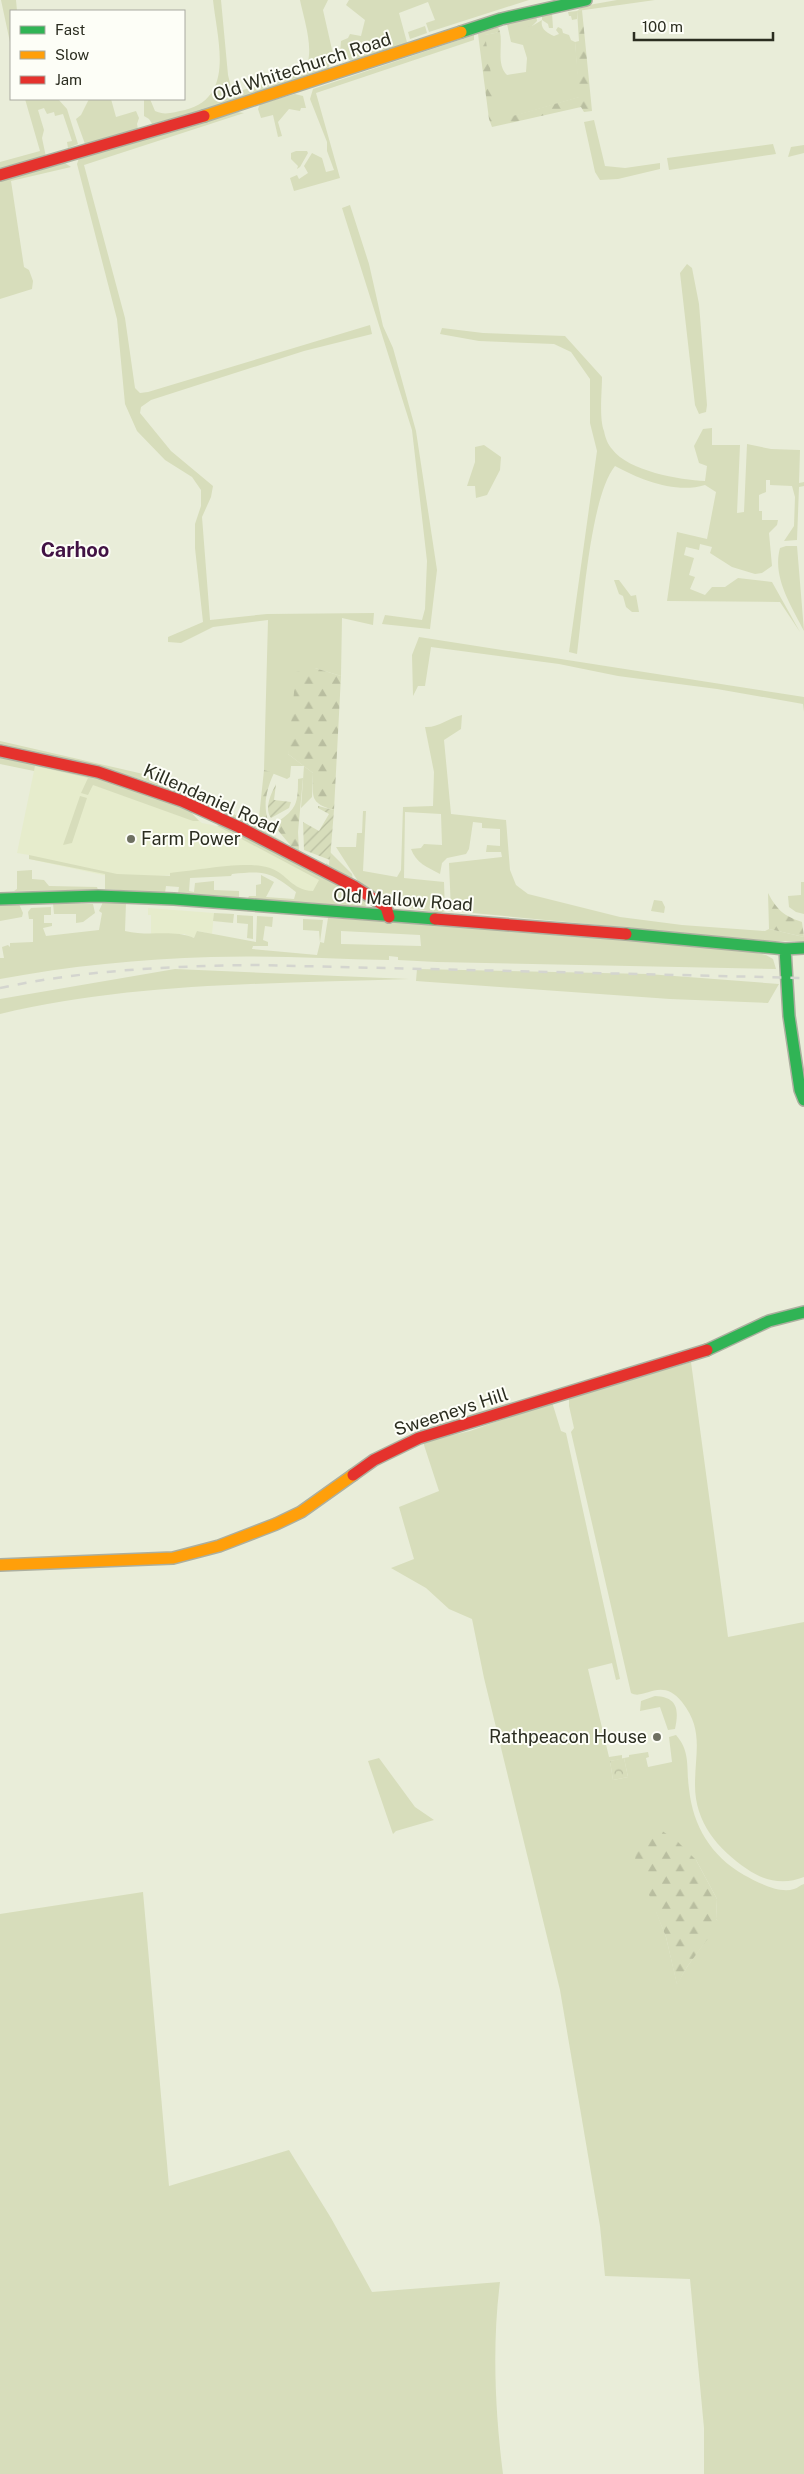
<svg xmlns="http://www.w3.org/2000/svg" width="804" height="2474" viewBox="0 0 804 2474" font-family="'Public Sans',sans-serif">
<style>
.built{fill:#e6eccc}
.grass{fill:#d7ddbb;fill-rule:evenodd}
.forest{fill:url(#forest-firs)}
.park{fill:url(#park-crowns)}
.garden{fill:url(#garden-furrows)}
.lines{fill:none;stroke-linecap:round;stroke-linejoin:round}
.fast-casing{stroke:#acaf9f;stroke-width:14}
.slow-casing{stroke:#acaf9f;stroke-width:14}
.jam-casing{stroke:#acaf9f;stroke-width:14}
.fast{stroke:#30b455;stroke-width:11}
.slow{stroke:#ff9f0a;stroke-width:11}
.jam{stroke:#e5322d;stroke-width:11}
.rail{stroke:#d4d5cf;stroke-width:2.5;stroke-dasharray:9 9;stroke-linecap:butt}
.poi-dot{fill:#6e7061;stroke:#fdfef7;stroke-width:2}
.labels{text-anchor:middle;stroke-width:4;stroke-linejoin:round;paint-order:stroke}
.street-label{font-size:18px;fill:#2b2d20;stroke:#fdfef7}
.poi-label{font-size:18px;fill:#2b2d20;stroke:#fdfef7;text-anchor:start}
.quarter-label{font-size:20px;font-weight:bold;fill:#411244;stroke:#fdfef7}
</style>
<defs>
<pattern id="forest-firs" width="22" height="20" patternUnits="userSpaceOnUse" patternTransform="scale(1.25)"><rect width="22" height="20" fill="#d7ddbb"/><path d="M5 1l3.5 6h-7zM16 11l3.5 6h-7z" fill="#b9bea0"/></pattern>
<pattern id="park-crowns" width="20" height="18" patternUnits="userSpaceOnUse" patternTransform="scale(1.25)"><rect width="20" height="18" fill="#d7ddbb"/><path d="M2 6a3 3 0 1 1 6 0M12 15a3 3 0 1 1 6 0" fill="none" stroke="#b9bea0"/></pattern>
<pattern id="garden-furrows" width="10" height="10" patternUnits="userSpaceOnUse" patternTransform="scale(1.25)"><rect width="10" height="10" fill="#d7ddbb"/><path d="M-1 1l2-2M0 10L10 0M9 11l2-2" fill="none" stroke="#b9bea0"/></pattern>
</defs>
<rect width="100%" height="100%" fill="#e9edd9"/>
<!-- built -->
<path class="built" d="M35,766L91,779L192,815L202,823L217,826L322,881L318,893L296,892L280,879L262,871L117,878L29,859V855L17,853Z
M148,908L214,913L212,934L198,931L194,938L184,934L151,935V915H148Z"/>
<!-- grass -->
<path class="grass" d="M1,0H16L17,11H11V47Z
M213,0H221L228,75L231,87L243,90L304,71C316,53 304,20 300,0H328L323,10L333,54L329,59V71L154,127L149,119L144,116V99H150L155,111C165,116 174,112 185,110C236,97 217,39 213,0Z
M349,0H529L429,32L426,23L435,20L428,2L399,13L408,46L351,62L347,56L340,53L341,41L348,38L350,34L361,36L365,20L346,5Z
M617,0H655L577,11V19L572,20L571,16H569L568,12L577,11L583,6Z
M552,13L553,28H549L548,24L542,20C540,29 547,33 554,36L559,34L556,30L558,27L562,29L563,33L569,35L571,40L575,42L580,97L497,121L484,35L500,32C503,46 496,64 507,75L526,72L527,58L523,45L511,42L507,24L511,21L532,26L542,20V15Z
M425,26L427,33L410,39L408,32Z
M474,35V40L316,93L340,178L294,191L290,178L297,175L299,179L308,173L304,166L312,153L322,158L326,172L334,170L327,151V142L310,99L313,89Z
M295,94L303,96L306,108H301L300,111L289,109L278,122L282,136L278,137L273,115L261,118L258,109L260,104Z
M25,99H58L67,109L78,144L68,148L67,142L72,141L63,114L55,116L54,112L47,114L44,108L38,110L44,130L42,138L46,157L0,171V162L40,151Z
M89,99H111L116,117L136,111L139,118L137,124L138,129L91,146L85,144L76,119L81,115Z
M237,112L244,113L84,165L125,318L135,388L140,393L148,392L370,325L372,334L304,351L151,400L141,407L140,413L171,451L213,486L211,497L202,517L210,620L267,614L374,613L373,625L342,618L341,676L315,668L288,754L313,773L312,797L301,808L304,766H291L290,777L287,779L264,770L268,620L213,627L181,643L168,642V637L203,622L195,548V524L201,506V490L192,477L165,460L137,431L125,404L117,319L77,164L79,158Z
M594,120L605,166L625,168L660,163V169L618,179L600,180L595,172L584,122Z
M773,144L776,154L669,170L667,158Z
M804,145V153L788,157L791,147Z
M296,151H307L308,153L300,167L297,169L298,166L291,159V153Z
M65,163L71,167L11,181L24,267L29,270L33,281L32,289L0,299V180Z
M350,205L369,264L383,326L393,348L416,431L437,570L430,629L382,624L385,615L422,620L425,609L427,561L412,430L342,208Z
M687,264L692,268L699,304L707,405L706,412L699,414L695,405L680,273Z
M442,328L483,333L565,336L602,377C602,392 599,418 604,431C605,437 608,445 612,449C628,471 680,480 705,481L707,466L699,463L694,446L703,429L712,428V445H740L737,513L744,512L747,444L771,449L800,450L799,483L804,482V486L799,487L797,540L784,541L794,526L795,497L792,486L770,485V480H766V492L759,495V511H762V520H778L777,525L769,533L772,566L762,573L755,574L732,567L710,553L712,547L700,544L699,550L686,547L684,555L694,558L689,575L695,577L690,589L705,595L712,587H725L738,578L772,582L800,632L780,602L667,601L677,532L707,539L716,492L705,485C676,494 641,480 615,466C590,497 583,610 577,654L569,652L597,451L590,423V379L571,352L554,344L479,341L440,334Z
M484,445L501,457L500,470L487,495L476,498L475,486H467L475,462V447Z
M786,546H797L804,631C791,605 772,577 780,548Z
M614,580H619L631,596L636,595L639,612H632L626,607L623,596L619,594Z
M419,637L804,697V712L803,704L717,689L618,676L559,664L431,647L425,686H418L413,696L412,655Z
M462,715L461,729L444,740L451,814L506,820L510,870L516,885L528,894L620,917L682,925L765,931L769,929L804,937V941H769L451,911L449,863L502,857L501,852H486L487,845L500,846V829L482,828V823L473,822L469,849L466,854L447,858L442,863L440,874C427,867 416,863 411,849L421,848L424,844L442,845L441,814L405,812L404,878L444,882L445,911L441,913L402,907L361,886L336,847H356L357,833H362L363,811H366L363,871L397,877L401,870L403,807L433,806L434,772L425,727C438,728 449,718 462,715Z
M0,741L152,776L223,808L284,842L285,845C241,822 196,799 149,782C101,766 50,757 0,746Z
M0,755L90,774L189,810L199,821H193L93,785L88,795L81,793L88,778L35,766L34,771L0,764Z
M80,796L87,798L72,843L63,845Z
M219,825H223L345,887L369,903L365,907L248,898L249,896H256V885L261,884V875L274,882L266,897L294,899L296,892C269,871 265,871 232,874L231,876L190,878L189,891L194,892L195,883L214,881V890L239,891V897L178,893L179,887L166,886L165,893L105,889V874L29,859V855L117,874L170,876V873C195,871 247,860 270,868C288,874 291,890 313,891L319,880L217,826Z
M330,852L352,874L353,880L327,867L326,863L329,865Z
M32,870V879L44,880L49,886L97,887L98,890L14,891L17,889V871Z
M801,882H804V914L796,912L789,907L788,896L801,895Z
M654,900L662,901L665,907L664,913L651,911Z
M103,902L126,903L125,931C149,937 173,929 194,938L197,931L256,942L257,916L273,917L272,927L265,926L263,940L268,942V946H253L252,949L317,955L320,943L319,931L303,930V919L323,920L320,942L324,943L328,918L452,925L739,949L766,955L773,959L776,969L437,962L398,960V957L389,956V960C330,959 270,955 211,957C140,959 70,966 0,979V958H4L2,947L8,945L10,947V943L33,942V919H29L28,912L31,908L51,907V915H44V923H52V926L43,928L46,936L99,930L102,913L99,911ZM341,931L420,935L421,946L341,944Z
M0,903L19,904L23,913L22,917L0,921Z
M53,903L93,904L95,913L83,922L76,923V914H54Z
M214,913L234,914L233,923L213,921Z
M237,915L253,916V939L247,938L248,924L237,923Z
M175,969L409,979C273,984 134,982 0,1014V999Z
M417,969L648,974L779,984L768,1003L670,999L416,981Z
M691,1362L728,1637L804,1622V1877C784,1885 764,1881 747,1869C718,1849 695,1823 695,1785C695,1752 704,1730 682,1702C661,1676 644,1701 631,1693L571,1432L574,1428L569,1406V1397Z
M552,1402L561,1431L566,1433L620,1679L616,1680L612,1663L588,1669L609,1757L622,1755V1759L610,1761L613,1780L628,1777L624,1758L629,1757V1755L648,1752L649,1757L646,1758L648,1767L672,1762L669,1737L676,1735C691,1752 686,1768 689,1789C693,1826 711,1856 744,1875C757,1882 779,1894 794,1889C798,1888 800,1885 804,1884V2474H704V2428L690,2279L605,2276L600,2226L560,1990L484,1678L472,1619L449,1609L426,1588L391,1568L414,1559L399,1507L439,1491L423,1442L470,1431ZM696,1860L717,1899L716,1919L719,1922L687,1967L677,1984L666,1937L656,1911Z
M655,1696C678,1697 679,1710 675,1729L668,1730L660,1707L640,1711L641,1701Z
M379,1758L415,1807L434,1820L396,1831L393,1834L368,1761Z
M143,1892L169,2186L289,2150L331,2218L372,2292L500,2282C492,2344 495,2411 503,2474H0V1914Z"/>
<!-- forest -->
<path class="forest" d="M582,10L592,111L584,112L581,107L492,127L489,119L478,34L498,27L500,32L485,35L498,120L579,97L575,42L579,41L577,11Z
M536,15L537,21L532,26L519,27L511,21Z
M315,668L341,676L334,810C309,803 313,797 313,773L288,754L296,672Z
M264,770L274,773C263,797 262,815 276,837L258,827Z
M303,778L298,832L299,851L291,846L276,828L277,822C297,809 298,803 298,779Z
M768,893C777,910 784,916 802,922L804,937L769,929Z
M658,1828L678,1842L696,1860L717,1899L716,1919L720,1922L687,1967L677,1985L666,1937L635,1860L636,1849Z"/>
<!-- park -->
<path class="park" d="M624,1758L628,1777L613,1780L610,1761Z"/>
<!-- garden -->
<path class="garden" d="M276,784L274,800L291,802L289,808L271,818C264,808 271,794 276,784Z
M318,806L334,810L330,860L304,850L303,822L319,831L329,814L318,808Z"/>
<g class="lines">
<defs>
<path id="fast" d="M461,32L501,19L586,0
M0,899L98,896L174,899L435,919
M626,934L785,949L804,948
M785,949L789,1016L800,1090L804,1100
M707,1350L769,1321L804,1312"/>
<path id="slow" d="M204,116L461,32
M0,1565L173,1558L219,1546L276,1524L301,1512L353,1475"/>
<path id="jam" d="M0,175L204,116
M0,751L98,772L182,801L239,827L355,887L386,907L389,917
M435,919L626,934
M353,1475L374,1460L419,1438L707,1350"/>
</defs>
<!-- fast casing -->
<use href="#fast" class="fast-casing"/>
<!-- slow casing -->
<use href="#slow" class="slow-casing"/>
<!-- jam casing -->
<use href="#jam" class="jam-casing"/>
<!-- fast -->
<use href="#fast" class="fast"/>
<!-- slow -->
<use href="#slow" class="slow"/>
<!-- jam -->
<use href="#jam" class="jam"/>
<!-- rail -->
<path class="rail" d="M0,988C85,970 170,966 257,965L804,978"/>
</g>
<!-- markers -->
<g class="poi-dot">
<circle cx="131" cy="839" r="5"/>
<circle cx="657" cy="1737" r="5"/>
</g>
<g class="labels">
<!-- street labels -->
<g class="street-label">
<text transform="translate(302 67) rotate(-18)" y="6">Old Whitechurch Road</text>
<text transform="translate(211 799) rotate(24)" y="6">Killendaniel Road</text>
<text transform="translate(403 900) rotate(4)" y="6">Old Mallow Road</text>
<text transform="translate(451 1412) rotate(-18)" y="6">Sweeneys Hill</text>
</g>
<!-- poi labels -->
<g class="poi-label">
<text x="141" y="845">Farm Power</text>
<text x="647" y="1743" text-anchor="end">Rathpeacon House</text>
</g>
<!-- quarter labels -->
<g class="quarter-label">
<text x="75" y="557">Carhoo</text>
</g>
</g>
<!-- legend -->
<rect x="10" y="10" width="175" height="90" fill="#fdfef7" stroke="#a9aaa1"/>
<rect x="20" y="26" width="25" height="8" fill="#30b455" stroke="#a9aaa1"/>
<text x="55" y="35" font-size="15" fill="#2b2d20">Fast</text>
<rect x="20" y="51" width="25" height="8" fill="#ff9f0a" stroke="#a9aaa1"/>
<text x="55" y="60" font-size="15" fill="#2b2d20">Slow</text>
<rect x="20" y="76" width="25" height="8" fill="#e5322d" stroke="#a9aaa1"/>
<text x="55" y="85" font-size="15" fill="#2b2d20">Jam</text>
<!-- scale -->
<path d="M634 32v8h139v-8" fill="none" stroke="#2b2d20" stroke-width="2.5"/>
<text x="642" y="32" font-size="15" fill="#2b2d20" stroke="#fdfef7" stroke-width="4" paint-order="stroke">100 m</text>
</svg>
